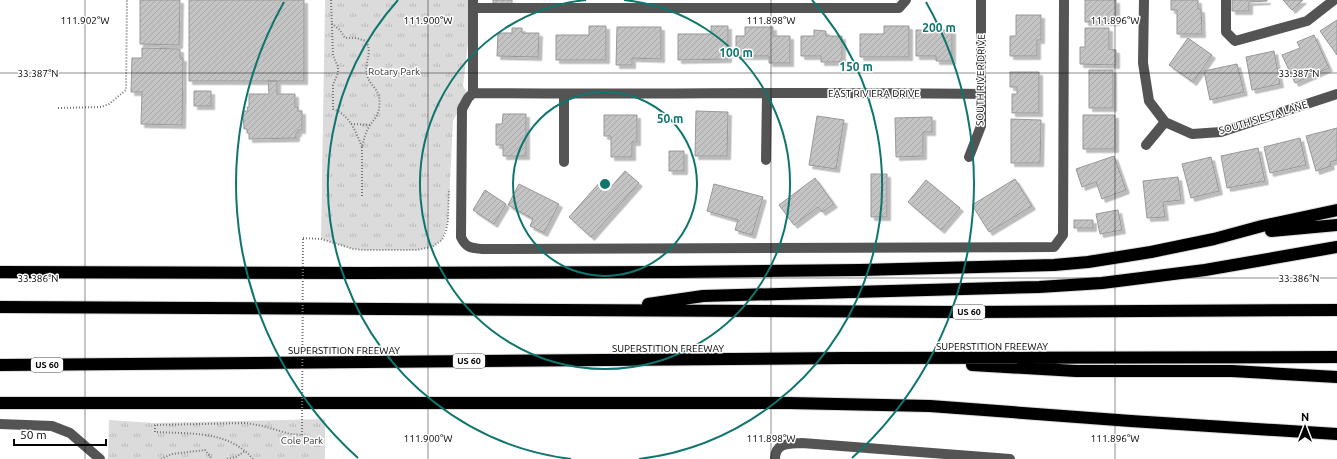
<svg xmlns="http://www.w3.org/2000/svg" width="1337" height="459" viewBox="0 0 1337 459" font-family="Ubuntu,sans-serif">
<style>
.park{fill:url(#park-tufts)}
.building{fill:url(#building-hatch);stroke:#989898;filter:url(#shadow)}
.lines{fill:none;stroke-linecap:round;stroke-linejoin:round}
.highway-casing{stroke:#dbdbdb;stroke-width:14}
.path{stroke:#767676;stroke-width:2;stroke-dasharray:1 2;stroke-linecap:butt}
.minor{stroke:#545454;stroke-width:10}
.highway{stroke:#000;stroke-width:12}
.path-bridge{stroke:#767676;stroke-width:2;stroke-dasharray:1 2;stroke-linecap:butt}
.ticks{fill:none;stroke:#000;stroke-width:1;stroke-opacity:0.45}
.ring{fill:none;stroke:#0f766e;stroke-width:2}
.labels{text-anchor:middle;stroke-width:3;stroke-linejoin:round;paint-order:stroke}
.shield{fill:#fff;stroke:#4c4c4c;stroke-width:1}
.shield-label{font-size:9px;font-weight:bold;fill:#000}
.park-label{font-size:10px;fill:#323232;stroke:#fff}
.street-label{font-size:10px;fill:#000;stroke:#fff}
.ticks-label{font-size:10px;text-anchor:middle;fill:#000;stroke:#fff;stroke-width:3;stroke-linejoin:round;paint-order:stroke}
.centre{fill:#0f766e;stroke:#fff;stroke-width:2}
.ring-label{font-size:12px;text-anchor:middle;font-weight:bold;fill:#0f766e;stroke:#fff;stroke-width:3;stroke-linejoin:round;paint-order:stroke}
</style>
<defs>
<pattern id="park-tufts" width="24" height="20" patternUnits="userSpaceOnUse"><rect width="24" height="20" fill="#dbdbdb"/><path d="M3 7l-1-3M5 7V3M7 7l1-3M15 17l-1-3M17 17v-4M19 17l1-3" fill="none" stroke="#bababa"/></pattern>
<pattern id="building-hatch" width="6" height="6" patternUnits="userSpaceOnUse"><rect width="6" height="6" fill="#c4c4c4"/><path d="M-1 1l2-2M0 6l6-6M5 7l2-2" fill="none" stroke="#a7a7a7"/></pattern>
<filter id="shadow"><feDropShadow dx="3.5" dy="3.5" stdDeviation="0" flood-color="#0004"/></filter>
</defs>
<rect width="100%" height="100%" fill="#fff"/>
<!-- park -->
<path class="park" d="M325,0H473L463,86L471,98L462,104L453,121L448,221L442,240L432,247L417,250H363L353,249L321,239Z
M325,419V459H108L109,420L153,423Z"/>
<!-- building -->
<path class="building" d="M140,0H180L179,45L140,44Z
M189,0H304V81H189Z
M493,0H512V4H493Z
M1085,0H1116V22H1085Z
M1171,0H1198V9H1201L1202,34H1177V10H1171Z
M1232,0H1267V1L1249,2V11H1232Z
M1283,0H1303L1292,10Z
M1016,15H1041V40H1037V56H1010V36H1016Z
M1337,20V55L1320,31Z
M589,26H606V60H556V35H589Z
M711,26H728V59L678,60V34H711Z
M884,26H909V57H860V34H884Z
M617,27H661V59L632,58V65H616Z
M745,27H773V36H790V63H769V56H736V36H745Z
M512,28H522V33H539L538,57L497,56L498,33H512Z
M1085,28H1109V49L1116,50V65L1080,64V47H1085Z
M814,30L826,31V36H842V62H821V56H801V36H814Z
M916,30H952V61H936V56H916Z
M1314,35L1329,68L1295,83L1282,55L1300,48L1297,42Z
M1188,38L1212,55L1193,82L1169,65Z
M142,48L180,49V58H183L182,125L141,124L142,92H131L132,58H142Z
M1274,51L1280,84L1252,90L1246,57Z
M1237,64L1244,92L1210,100L1204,71Z
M1089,70H1113V108H1089Z
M1010,72H1039V113H1012V94H1017V87H1010Z
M268,81H277V94H295V107H298V111H302V130H298V133H296V138L249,139V133H247V129H244L243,111H248L247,107H249V94H269Z
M194,91H211V106H194Z
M696,111L728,112L727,156H695Z
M503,114H526V156H503V145H496V124H502Z
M604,115H637V142H632V157H611V136H604Z
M1083,115H1115V149H1083Z
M817,116L844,120L836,169L809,165Z
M932,117V132H923V156L896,157L895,118Z
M1011,119L1041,120L1040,163H1011Z
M1337,128V160L1330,162L1331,166L1316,171L1306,136Z
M1300,138L1306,165L1270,173L1264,147Z
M1258,148L1265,181L1227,188L1221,156Z
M669,151H684V171H669Z
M1114,156L1126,190L1102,199L1096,182L1082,187L1076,169Z
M1211,157L1219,191L1191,198L1182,164Z
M625,171L639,183L591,237L569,217L601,181L610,188Z
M871,174H887V217H871Z
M1178,177L1181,200L1163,202L1165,217L1147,218L1143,181Z
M815,178L834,204L822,212L818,207L794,225L779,205Z
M1015,179L1032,206L989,232L972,205Z
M926,180L960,208L941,230L908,202Z
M519,184L559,204L544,233L530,226L533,219L508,205Z
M714,184L763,197L752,235L735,230L738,220L707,211Z
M485,190L506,204L494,224L473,210Z
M1118,210L1122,230L1100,234L1096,214Z
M1074,220H1093V228H1074Z"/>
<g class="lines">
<defs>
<path id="highway" d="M1271,231L1337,225
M0,272L364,273L676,272L860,270L1054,265L1088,262L1151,252L1214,239L1262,226L1337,210
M648,304L703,296L1039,287L1102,283L1205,270L1337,247
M0,307L961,312L1337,310
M0,365L845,358L1337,357
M972,365L1076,371H1232L1337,377
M0,403H789L930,406L1131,421L1337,434"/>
</defs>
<!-- highway casing -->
<use href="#highway" class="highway-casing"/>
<!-- path -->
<path class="path" d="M331,0L333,55L338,67V73L333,85V109C350,115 356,132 362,147C364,140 365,133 369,127C371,123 374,120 376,117C380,110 380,103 379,96C377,88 368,83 367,74C364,61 373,54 366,41L356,38H345L340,30L331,23
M58,108L101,107L109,104L126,90L127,0
M351,124L370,125
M362,147V198
M303,238L321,239L353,249L363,250H417L432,247L442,240L446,231L448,221L449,189
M161,459L172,454L205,450L212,459
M227,459L236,457L245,451
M253,459C228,430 190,434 155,432V425L246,423L263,426L290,434L302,435"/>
<!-- minor -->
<path class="minor" d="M473,0V93
M1144,0L1143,63L1149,101L1165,122L1192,134L1221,132L1337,94
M1226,0V32L1235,41L1307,21L1334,0
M473,8H899L906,0
M473,93L468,98L462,109L461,237C466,248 471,248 482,249L1054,247L1063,235L1064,0
M473,93C643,95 812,91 981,94
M564,94V162
M1146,145L1165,122
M969,157L981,126V0
M766,160L767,93
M0,424L52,426L70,433L100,459
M775,459C775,442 790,444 802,443L1010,459"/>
<!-- highway -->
<use href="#highway" class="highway"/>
<!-- path-bridge -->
<path class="path-bridge" d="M302,435L303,238"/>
</g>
<!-- ticks -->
<path class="ticks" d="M85,0V459M428,0V459M771,0V459M1115,0V459M0,73H1337M0,278H1337"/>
<!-- distance rings -->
<g class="ring">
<circle cx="605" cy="184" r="92"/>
<path d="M624 0A185 185 0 1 1 586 0"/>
<path d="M571 459A277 277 0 0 1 398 0M812 0A277 277 0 0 1 639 459"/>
<path d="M358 458A369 369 0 0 1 284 2M926 2A369 369 0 0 1 852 458"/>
</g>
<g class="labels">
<!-- shield labels -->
<g class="shield">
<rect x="953" y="305" width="32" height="14" rx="3"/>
<rect x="453" y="354" width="32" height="14" rx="3"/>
<rect x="31" y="358" width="32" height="14" rx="3"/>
</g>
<g class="shield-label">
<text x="969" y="315">US 60</text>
<text x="469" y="364">US 60</text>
<text x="47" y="368">US 60</text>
</g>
<!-- park labels -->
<g class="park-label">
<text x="394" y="75">Rotary Park</text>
<text x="302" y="444">Cole Park</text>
</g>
<!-- street labels -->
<g class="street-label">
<text transform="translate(980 80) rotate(-89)" y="4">SOUTH RIVER DRIVE</text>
<text x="874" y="97">EAST RIVIERA DRIVE</text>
<text transform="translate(1263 117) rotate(-17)" y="4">SOUTH SIESTA LANE</text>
<text x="992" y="350">SUPERSTITION FREEWAY</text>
<text x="668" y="352">SUPERSTITION FREEWAY</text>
<text x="344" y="354">SUPERSTITION FREEWAY</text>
</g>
</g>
<g class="ticks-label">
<text x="85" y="24">111.902°W</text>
<text x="428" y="24">111.900°W</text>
<text x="771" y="24">111.898°W</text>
<text x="1115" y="24">111.896°W</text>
<text x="38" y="77">33.387°N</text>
<text x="1299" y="77">33.387°N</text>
<text x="38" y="282">33.386°N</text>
<text x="1299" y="282">33.386°N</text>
<text x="428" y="442">111.900°W</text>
<text x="771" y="442">111.898°W</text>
<text x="1115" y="442">111.896°W</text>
</g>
<circle cx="605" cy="184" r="6" class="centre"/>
<g class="ring-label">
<text x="939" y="32">200 m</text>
<text x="736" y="57">100 m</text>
<text x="856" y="71">150 m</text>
<text x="670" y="123">50 m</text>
</g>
<!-- north arrow -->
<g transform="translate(1305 427)" stroke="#ffffff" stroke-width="3" paint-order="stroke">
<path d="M0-3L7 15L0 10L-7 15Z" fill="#000000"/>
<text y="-6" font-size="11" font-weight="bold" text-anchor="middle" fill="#000000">N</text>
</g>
<!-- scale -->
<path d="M14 439v6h92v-6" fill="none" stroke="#000000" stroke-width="2"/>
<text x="20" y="439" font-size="12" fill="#000000" stroke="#ffffff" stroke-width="3" paint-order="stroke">50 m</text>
</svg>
